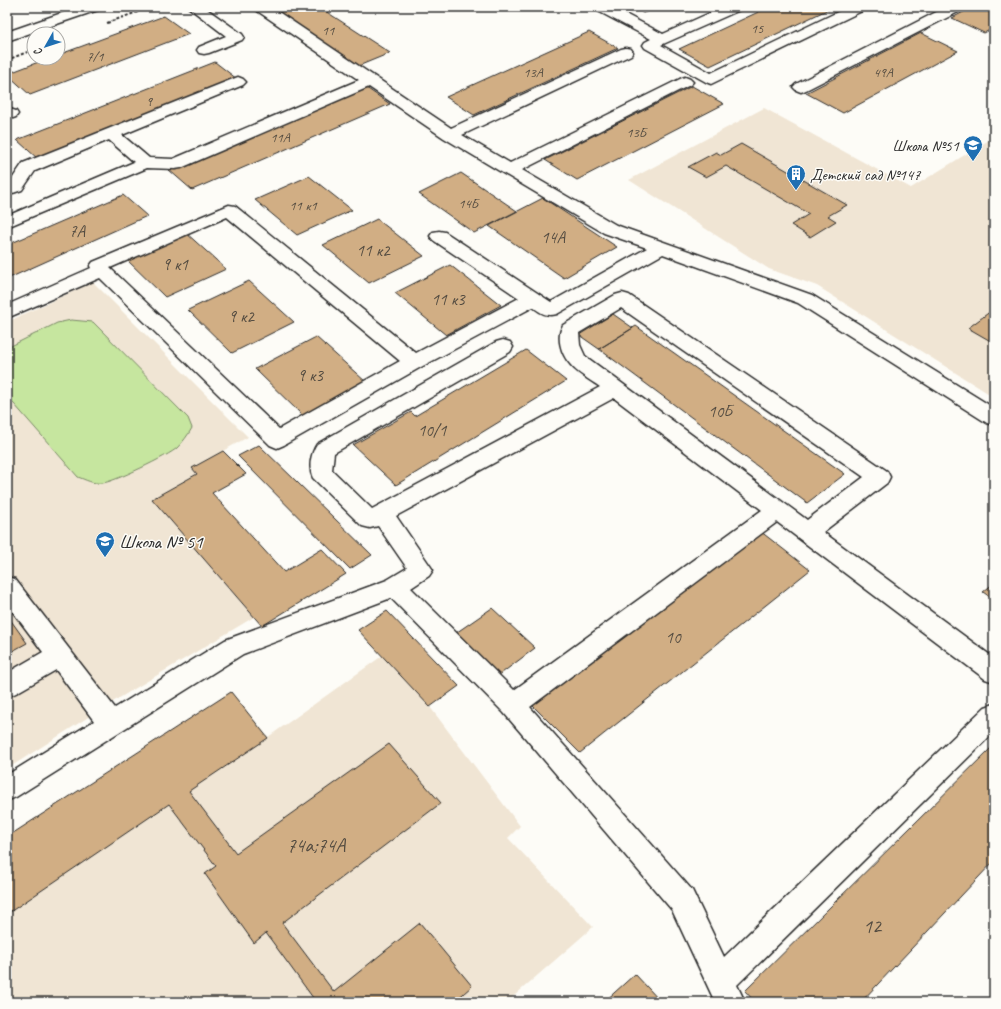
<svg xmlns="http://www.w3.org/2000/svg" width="1001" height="1009" viewBox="0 0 1001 1009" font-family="Caveat,sans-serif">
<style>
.built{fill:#f0e5d4}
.green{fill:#c6e69f;stroke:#788865}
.building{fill:#d1ae84;stroke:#2b2b2b}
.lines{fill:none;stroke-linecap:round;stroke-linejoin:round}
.minor-casing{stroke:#2b2b2b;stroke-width:3}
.path{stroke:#2b2b2b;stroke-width:2;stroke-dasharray:3 2;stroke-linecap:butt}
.minor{fill:#fdfcf7;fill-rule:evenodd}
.labels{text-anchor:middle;stroke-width:3;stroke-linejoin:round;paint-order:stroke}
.far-number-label{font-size:14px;fill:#544c41}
.far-poi-label{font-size:16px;fill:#2b2b2b;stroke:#fdfcf7;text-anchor:end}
.number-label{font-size:17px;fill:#544c41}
.poi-label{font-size:19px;fill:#2b2b2b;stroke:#fdfcf7;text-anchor:start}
.near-number-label{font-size:20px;fill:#544c41}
</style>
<rect width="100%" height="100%" fill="#fdfcf7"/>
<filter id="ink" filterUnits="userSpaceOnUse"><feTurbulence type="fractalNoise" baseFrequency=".025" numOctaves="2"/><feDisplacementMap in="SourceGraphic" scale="8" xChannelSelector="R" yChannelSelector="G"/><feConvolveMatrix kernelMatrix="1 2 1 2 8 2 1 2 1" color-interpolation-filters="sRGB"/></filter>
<g filter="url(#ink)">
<!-- built -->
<path class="built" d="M764,108L911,188L994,137V397L817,286L769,269L629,180Z
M93,282L248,437L192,468L197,474L152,499L254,617L101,709L7,769V322Z
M382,656L430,707L520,826L508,838L593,927L507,1002H7V837L231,692L268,737Z"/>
<!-- green -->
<path class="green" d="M71,320L93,322L188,418L192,428C188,435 183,442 177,448C170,455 112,483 102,483C93,484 86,480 78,477L7,396V348L57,323Z"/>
<!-- building -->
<path class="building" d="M268,7H319L390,53L356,67Z
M633,7H660L643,13Z
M769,7H833L710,66L679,49Z
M973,7H994V28L984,33L952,18Z
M164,16L189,34L30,95L7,74L49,58H58V55Z
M589,32L618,48L474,115L446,97Z
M921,33L958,51L843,113L806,93Z
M215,62L237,79L38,159L17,140Z
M692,86L724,104L577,180L545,160Z
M365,87L390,104L192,190L169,170Z
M741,144L847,205L828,216L836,221L810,237L791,225L809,214L726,166L706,177L688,167L716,152L721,155Z
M461,173L517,211L474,233L419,194Z
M309,176L352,210L297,235L255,200Z
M123,195L147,216L7,279V245Z
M543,198L617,247L564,278L489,226Z
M377,219L424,256L369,283L323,245Z
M185,232L226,269L165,297L125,258Z
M450,265L501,305L446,335L395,293Z
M249,281L294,322L232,353L188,310Z
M991,311L994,313V343L968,328Z
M613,314L633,328L599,349L579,335Z
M636,326L845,474L807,503L599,349Z
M316,337L366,382L303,416L255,369Z
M526,350L566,381L396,485L353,445L411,412L415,416Z
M259,445L372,555L350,569L238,456Z
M223,451L246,474L212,493L284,572L322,549L346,574L262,626L152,499L197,474L192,468Z
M760,531L810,570L580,753L531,704Z
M994,583V600L983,592Z
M492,608L535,648L494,679L450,637Z
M387,611L459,686L430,707L358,630Z
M7,615L27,643L7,654Z
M231,692L268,738L189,791L236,853L389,744L441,803L282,923L334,992L420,923L472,986L454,1002H316L266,933L254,943L205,874L216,866L169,804L7,914V837Z
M994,745V861L861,1002H755L745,991Z
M635,974L661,1002H604Z"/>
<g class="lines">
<defs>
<path id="minor" d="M79,7H100L98,10L7,41V32Z
M188,7H204L242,34L244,37L242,40L209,53L204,54L199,53L197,50L199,47L226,36Z
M254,7H271L451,128L621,49L626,48L631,49L633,52L631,55L462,135L510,163L680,79L685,77L690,79L693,82L690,85L522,170L616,225L812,295L994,408V425L987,423L798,303L663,254L557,314C546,317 541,313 533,307L421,367L284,445L277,448L270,445L100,278L7,318V305L91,268L90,266L93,262L229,205L235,206L416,353L519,298L433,240L430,236L433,232L439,231L445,232L551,302L647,248L604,233L444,138L369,87L181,168L175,169L147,168L7,227V216L134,162L109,140L35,171L22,190L7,195V184L10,182L23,163L238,77L243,79L246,82L243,85L122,135L149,158L173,159L359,80L256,10ZM227,217L400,361L279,429L110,268Z
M594,7H612L663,34L723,7H742L740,10L661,45L711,73L848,7H866L864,10L711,84L706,82L645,48L643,45L645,42L651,39L596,10Z
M946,7H964L962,10L806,90L801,92L796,90L793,87L796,84Z
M10,109L16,111L18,114L16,117L7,120V110Z
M622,293L629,295L887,471L890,477L887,483L823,532L994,658V682L985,679L777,522L530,707L692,890L724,957L985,707L994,704V732L737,985L745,1002H715L672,910L504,713L391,598L243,654L16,797L7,801V775L94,721L56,670L16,693L7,697V673L43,652L7,604V577L15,579L115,708L225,640L387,580L407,568L378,526L370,528L362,526L313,478C308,468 311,453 317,444L496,342L503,340L510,342L513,347L510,352L334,453L332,470L372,509L600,387C590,380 577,373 570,364C561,354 556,337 563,325L615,295ZM621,308L864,477L807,520L585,356L580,345L579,333ZM614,398L762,510L514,690L411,588L429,576L433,570L396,516Z"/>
</defs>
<!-- minor casing -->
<use href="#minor" class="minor-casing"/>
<!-- path -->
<path class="path" d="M107,23L151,7
M7,60L30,51"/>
<!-- minor -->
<use href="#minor" class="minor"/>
</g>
</g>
<!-- icons -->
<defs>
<symbol id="school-pin" viewBox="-11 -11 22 30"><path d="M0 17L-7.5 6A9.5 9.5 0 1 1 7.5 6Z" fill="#1f6fb2" stroke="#fdfcf7"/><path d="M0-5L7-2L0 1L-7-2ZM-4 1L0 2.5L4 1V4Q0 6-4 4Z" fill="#fff"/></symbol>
<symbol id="building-pin" viewBox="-11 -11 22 30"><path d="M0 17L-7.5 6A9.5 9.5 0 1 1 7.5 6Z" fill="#1f6fb2" stroke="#fdfcf7"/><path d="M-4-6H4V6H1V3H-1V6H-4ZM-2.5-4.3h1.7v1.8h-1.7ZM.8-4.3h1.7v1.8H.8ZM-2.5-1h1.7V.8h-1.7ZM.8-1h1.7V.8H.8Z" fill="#fff"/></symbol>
</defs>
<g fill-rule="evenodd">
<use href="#school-pin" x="962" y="134" width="22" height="30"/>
<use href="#building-pin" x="785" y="163" width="22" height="30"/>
<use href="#school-pin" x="94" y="530" width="22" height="30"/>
</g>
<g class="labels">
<!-- far-number labels -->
<g class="far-number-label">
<text x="757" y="33">15</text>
<text x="328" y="35">11</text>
<text x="95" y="61">7/1</text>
<text x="533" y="77">13А</text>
<text x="883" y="77">49А</text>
<text x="149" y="106">9</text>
<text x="636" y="137">13Б</text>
<text x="280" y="142">11А</text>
<text x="468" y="208">14Б</text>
<text x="303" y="210">11 к1</text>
</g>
<!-- far-poi labels -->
<g class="far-poi-label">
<text x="959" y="151">Школа №51</text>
<text x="810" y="180" text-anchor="start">Детский сад №147</text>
</g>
<!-- number labels -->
<g class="number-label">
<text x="77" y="237">7А</text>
<text x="553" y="243">14А</text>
<text x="373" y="256">11 к2</text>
<text x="175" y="270">9 к1</text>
<text x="448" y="305">11 к3</text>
<text x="241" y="322">9 к2</text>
<text x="310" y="381">9 к3</text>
<text x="720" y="417">10Б</text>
<text x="432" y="436">10/1</text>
<text x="673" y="643">10</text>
</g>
<!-- poi labels -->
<g class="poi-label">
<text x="119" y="548">Школа № 51</text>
</g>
<!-- near-number labels -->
<g class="near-number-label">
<text x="316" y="852">74а;74А</text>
<text x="872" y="933">12</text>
</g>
</g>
<!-- margin -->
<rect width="1001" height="1009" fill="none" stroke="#fdfcf7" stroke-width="24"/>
<rect x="12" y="12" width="977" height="985" fill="none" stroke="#2b2b2b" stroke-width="1.5" filter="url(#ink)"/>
<!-- north arrow -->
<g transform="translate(46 46) rotate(231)"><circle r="19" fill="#fdfcf7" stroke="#a9a8a5"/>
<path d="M0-3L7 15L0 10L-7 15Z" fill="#1f6fb2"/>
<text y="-6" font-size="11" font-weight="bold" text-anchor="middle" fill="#2b2b2b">С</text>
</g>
</svg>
